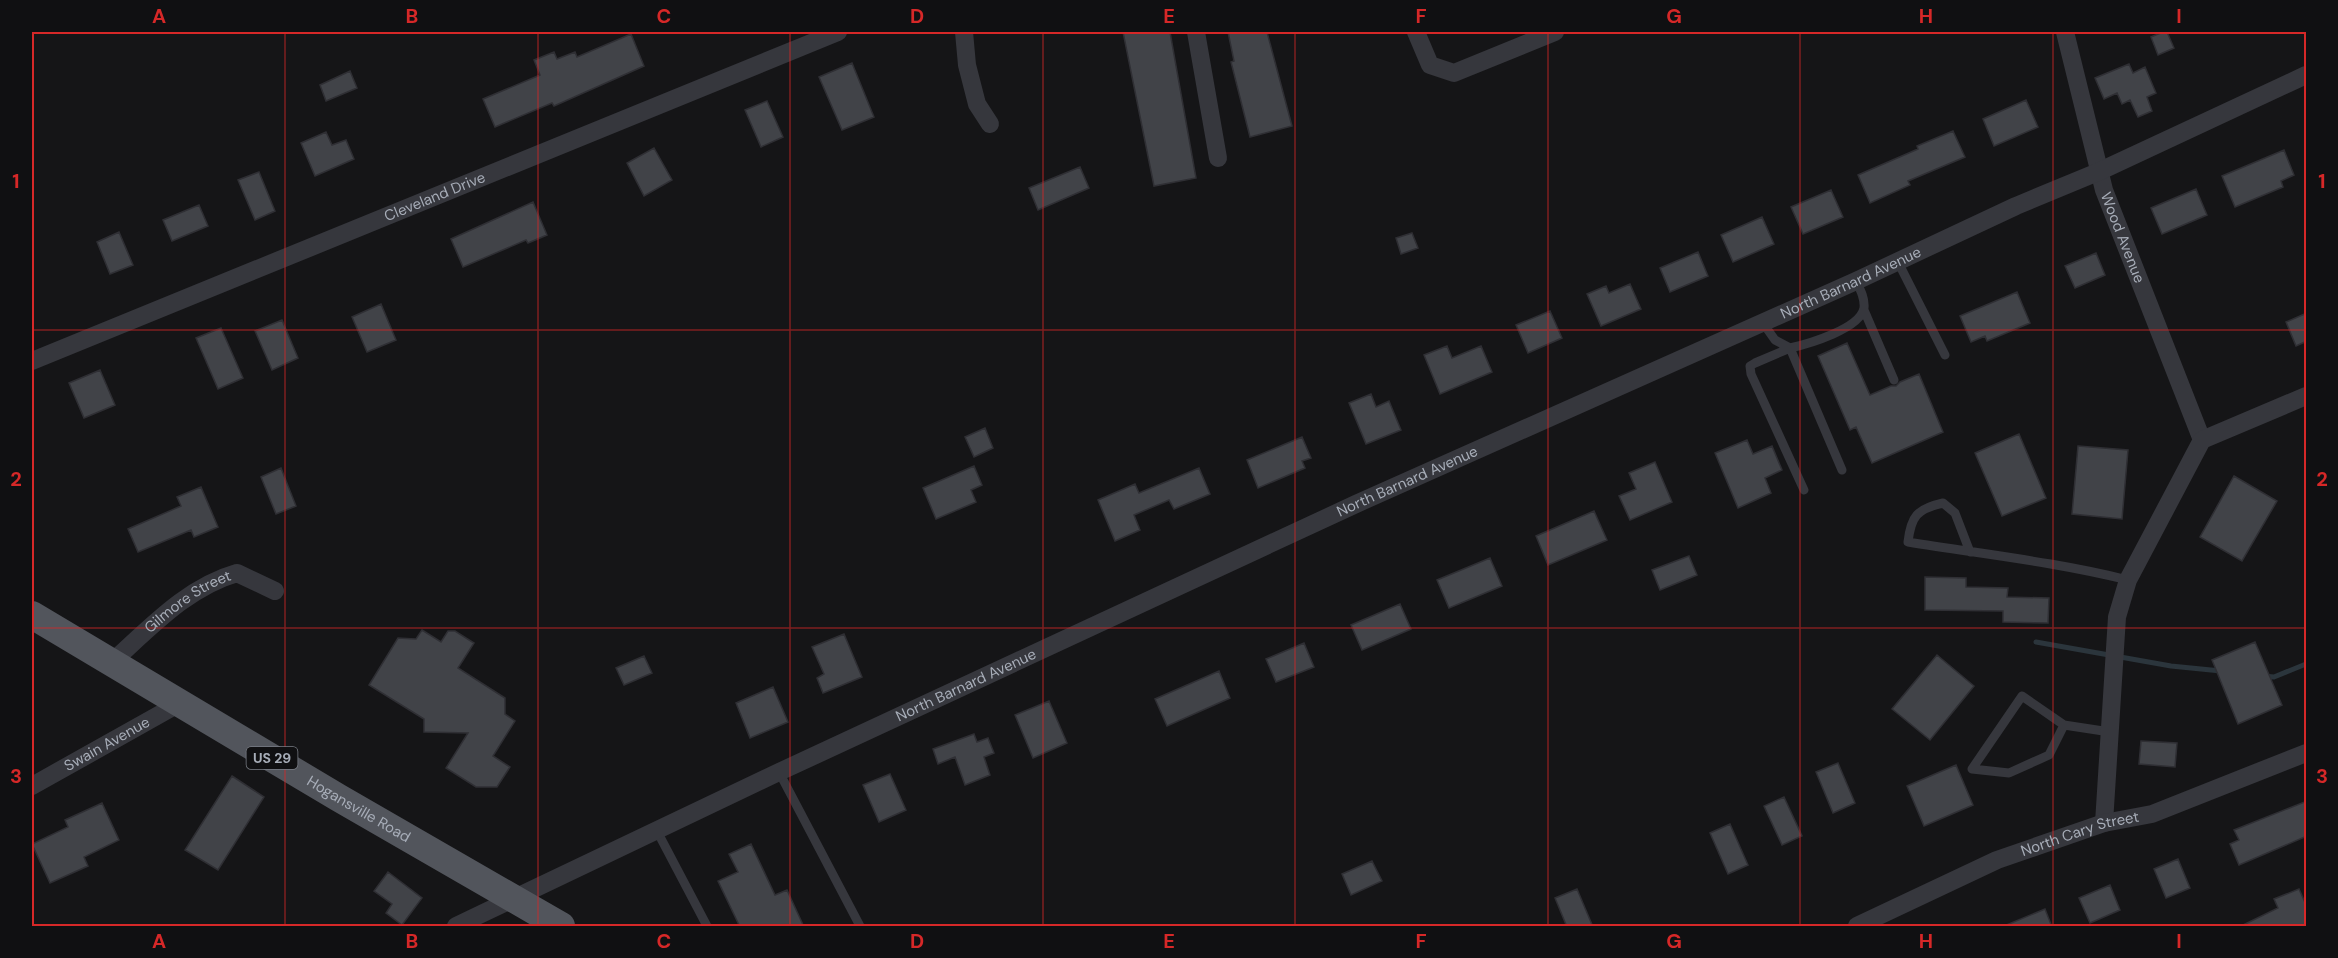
<svg xmlns="http://www.w3.org/2000/svg" width="2338" height="958" viewBox="0 0 2338 958" font-family="'DM Sans',sans-serif">
<style>
.lines{fill:none;stroke-linecap:round;stroke-linejoin:round}
.stream{stroke:#2b353c;stroke-width:5}
.building{fill:#414348;stroke:#2f2f34;stroke-width:1.5}
.lane{stroke:#36373d;stroke-width:9}
.street{stroke:#36373d;stroke-width:18}
.primary{stroke:#52555c;stroke-width:28}
.grid{fill:none;stroke:#d62828;stroke-width:1.5;stroke-opacity:0.55}
.labels{text-anchor:middle;stroke-width:4.5;stroke-linejoin:round;paint-order:stroke}
.shield{fill:#101012;stroke:#7a7e86;stroke-width:1.5}
.shield-label{font-size:14px;font-weight:bold;fill:#a7adb8}
.street-label{font-size:15px;fill:#a7adb8;stroke:#101012}
.neatline{fill:none;stroke:#d62828;stroke-width:2}
.grid-label{font-size:20px;text-anchor:middle;font-weight:bold;fill:#d62828}
</style>
<rect width="100%" height="100%" fill="#151517"/>
<g class="lines">
<!-- stream -->
<path class="stream" d="M2036,642L2171,666L2221,671
M2263,676L2274,677L2306,664"/>
</g>
<!-- building -->
<path class="building" d="M1123,32H1170L1196,178L1154,186Z
M1228,32H1267L1292,126L1250,137L1231,62L1234,61Z
M2163,32H2167L2174,48L2158,55L2151,37Z
M631,34L644,66L554,106L552,103L495,127L483,99L540,75L534,60L554,52L557,59L575,52L577,57Z
M852,63L874,117L842,130L819,77Z
M2129,64L2133,73L2145,67L2156,93L2147,97L2152,111L2138,117L2130,100L2122,104L2117,93L2104,99L2095,78Z
M350,71L357,88L326,101L320,85Z
M2026,100L2038,127L1994,146L1983,119Z
M767,101L783,137L761,147L745,110Z
M1953,131L1965,157L1908,181L1910,185L1870,203L1858,175L1918,149L1917,146Z
M326,132L332,145L346,140L354,159L315,176L301,143Z
M654,148L672,180L644,196L627,163Z
M2284,150L2294,175L2281,181L2283,187L2235,207L2222,176Z
M1080,167L1089,188L1038,210L1029,188Z
M259,172L275,211L255,220L238,180Z
M2196,189L2207,215L2162,234L2151,208Z
M1831,190L1843,217L1803,234L1791,207Z
M533,202L547,235L528,243L526,240L463,267L451,239Z
M199,205L208,226L172,241L163,220Z
M1762,217L1774,244L1733,262L1721,235Z
M119,232L133,265L110,274L97,242Z
M1412,233L1418,248L1401,254L1396,238Z
M1698,252L1708,276L1670,292L1660,268Z
M2096,253L2105,275L2075,288L2065,266Z
M1630,284L1641,309L1601,326L1587,294L1606,286L1609,293Z
M2017,292L2030,323L1987,341L1985,336L1971,342L1960,316Z
M381,304L396,340L367,352L352,317Z
M1550,311L1562,338L1528,353L1516,325Z
M2307,313V341L2296,346L2286,322Z
M282,320L298,358L272,370L255,331Z
M221,328L243,378L218,389L196,338Z
M1847,343L1870,395L1891,386H1896L1900,382L1919,374L1943,432L1872,463L1856,427L1850,430L1818,356Z
M1447,346L1452,358L1481,346L1492,372L1440,394L1424,355Z
M100,370L115,405L84,418L69,383Z
M1371,394L1376,407L1389,401L1401,430L1366,444L1349,403Z
M985,428L993,448L974,457L965,437Z
M2019,434L2046,498L2002,516L1975,453Z
M1302,437L1311,458L1302,461L1305,468L1258,488L1247,460Z
M1747,440L1753,454L1772,446L1782,470L1765,478L1771,493L1738,508L1715,453Z
M2078,446L2128,450L2122,519L2072,514Z
M1655,462L1672,502L1630,520L1619,496L1636,489L1629,473Z
M974,466L982,485L971,490L976,502L936,519L923,488Z
M281,468L296,506L276,514L261,477Z
M1199,468L1210,494L1174,509L1169,500L1134,515L1140,530L1115,541L1098,500L1135,484L1139,493Z
M2234,476L2277,501L2242,561L2200,537Z
M201,487L218,527L194,537L191,530L138,552L128,529L181,506L177,497Z
M1594,511L1607,540L1548,565L1536,536Z
M1689,556L1697,575L1660,590L1652,570Z
M1490,558L1502,586L1449,608L1437,580Z
M1925,577L1966,578V587L2008,588L2007,597L2049,598L2048,623L2003,622V611L1925,610Z
M1400,604L1411,629L1362,650L1351,625Z
M422,630L441,642L448,631H455L474,643L458,668L505,698V714L515,721L493,756L510,767L497,787H476L446,768L468,733L424,732V719L369,685L398,638L416,639Z
M844,634L862,677L823,693L817,678L824,674L812,647Z
M2255,642L2282,705L2238,724L2212,660Z
M1304,643L1314,667L1276,682L1266,659Z
M1937,655L1974,686L1930,740L1892,709Z
M644,656L652,673L624,685L616,668Z
M1219,671L1230,698L1167,726L1155,699Z
M773,687L788,722L750,738L736,703Z
M1049,701L1067,743L1033,758L1015,715Z
M974,734L977,742L988,738L994,753L984,757L990,775L965,785L955,757L938,764L933,749Z
M2141,741L2177,743L2175,767L2139,764Z
M1838,763L1855,803L1833,813L1816,772Z
M1956,765L1973,805L1924,826L1907,786Z
M890,774L906,810L879,822L863,785Z
M232,776L264,797L218,870L185,850Z
M1784,797L1802,836L1782,845L1764,806Z
M2307,801V836L2239,865L2230,844L2239,840L2234,830Z
M102,803L119,840L84,857L88,866L50,883L32,844L68,827L65,820Z
M1730,824L1748,865L1728,874L1710,833Z
M751,844L775,895L787,890L804,927H740L718,881L738,872L729,854Z
M2178,859L2190,888L2166,898L2154,869Z
M1372,861L1382,881L1351,895L1342,874Z
M388,872L422,898L402,925L386,913L392,904L374,891Z
M2110,885L2120,910L2090,923L2079,898Z
M1577,889L1593,927H1567L1555,898Z
M2299,889L2307,907V924L2299,927H2239L2278,908L2274,899Z
M2045,909L2052,927H2004V926Z"/>
<g class="lines">
<!-- lane -->
<path class="lane" d="M1897,260L1945,355
M1864,310L1894,380
M1763,323L1775,340L1790,348C1808,344 1860,329 1864,308C1865,298 1860,289 1856,281
M1804,490L1751,374L1750,366L1755,363L1790,348L1842,470
M1970,552L1955,513L1943,503C1917,509 1911,516 1908,542C1981,554 2056,562 2128,580
M2064,725L2049,755L2009,773L1972,769L2022,696L2064,725L2110,732
M779,772L860,926
M657,831L707,926"/>
<!-- street -->
<g class="street">
<path d="M964,32L967,65L977,104L990,124"/>
<path d="M1196,32L1218,158"/>
<path d="M1416,32L1430,65L1454,73L1555,32"/>
<path id="s1" d="M2065,32L2104,190L2202,440"/>
<path id="s2" d="M32,361L838,32"/>
<path id="s3" d="M111,663C149,629 187,587 237,573L275,591"/>
<path id="s4" d="M32,786L180,703"/>
<path d="M2104,823L2117,617L2128,580L2202,440L2306,396"/>
<path id="s5" d="M456,926L779,772L1356,504L1856,281L2016,206L2098,172L2306,75"/>
<path id="s6" d="M1857,926L1997,860L2104,823L2152,814L2306,753"/>
</g>
<!-- primary -->
<path class="primary" id="s7" d="M32,615L339,798L561,926"/>
</g>
<!-- grid -->
<path class="grid" d="M285,32V926M538,32V926M790,32V926M1043,32V926M1295,32V926M1548,32V926M1800,32V926M2053,32V926M32,330H2306M32,628H2306"/>
<g class="labels">
<!-- shield labels -->
<rect class="shield" x="246.5" y="747" width="51" height="22" rx="4.5"/>
<g class="shield-label">
<text x="272" y="763">US 29</text>
</g>
<!-- street labels -->
<g class="street-label">
<text dy="5" stroke="none"><textPath href="#s2" startOffset="435">Cleveland Drive</textPath></text>
<text dy="5" stroke="none"><textPath href="#s1" startOffset="214">Wood Avenue</textPath></text>
<text dy="5" stroke="none"><textPath href="#s5" startOffset="1536">North Barnard Avenue</textPath></text>
<text dy="5" stroke="none"><textPath href="#s5" startOffset="1050">North Barnard Avenue</textPath></text>
<text dy="5" stroke="none"><textPath href="#s3" startOffset="99">Gilmore Street</textPath></text>
<text dy="5" stroke="none"><textPath href="#s5" startOffset="564">North Barnard Avenue</textPath></text>
<text dy="5" stroke="none"><textPath href="#s4" startOffset="86">Swain Avenue</textPath></text>
<text dy="5" stroke="none"><textPath href="#s7" startOffset="380">Hogansville Road</textPath></text>
<text dy="5" stroke="none"><textPath href="#s6" startOffset="242">North Cary Street</textPath></text>
</g>
</g>
<!-- border -->
<rect width="2338" height="958" fill="none" stroke="#101012" stroke-width="66"/>
<rect x="33" y="33" width="2272" height="892" class="neatline"/>
<g class="grid-label">
<text x="159" y="23">A</text>
<text x="412" y="23">B</text>
<text x="664" y="23">C</text>
<text x="917" y="23">D</text>
<text x="1169" y="23">E</text>
<text x="1421" y="23">F</text>
<text x="1674" y="23">G</text>
<text x="1926" y="23">H</text>
<text x="2179" y="23">I</text>
<text x="16" y="188">1</text>
<text x="2322" y="188">1</text>
<text x="16" y="486">2</text>
<text x="2322" y="486">2</text>
<text x="16" y="783">3</text>
<text x="2322" y="783">3</text>
<text x="159" y="948">A</text>
<text x="412" y="948">B</text>
<text x="664" y="948">C</text>
<text x="917" y="948">D</text>
<text x="1169" y="948">E</text>
<text x="1421" y="948">F</text>
<text x="1674" y="948">G</text>
<text x="1926" y="948">H</text>
<text x="2179" y="948">I</text>
</g>
</svg>
